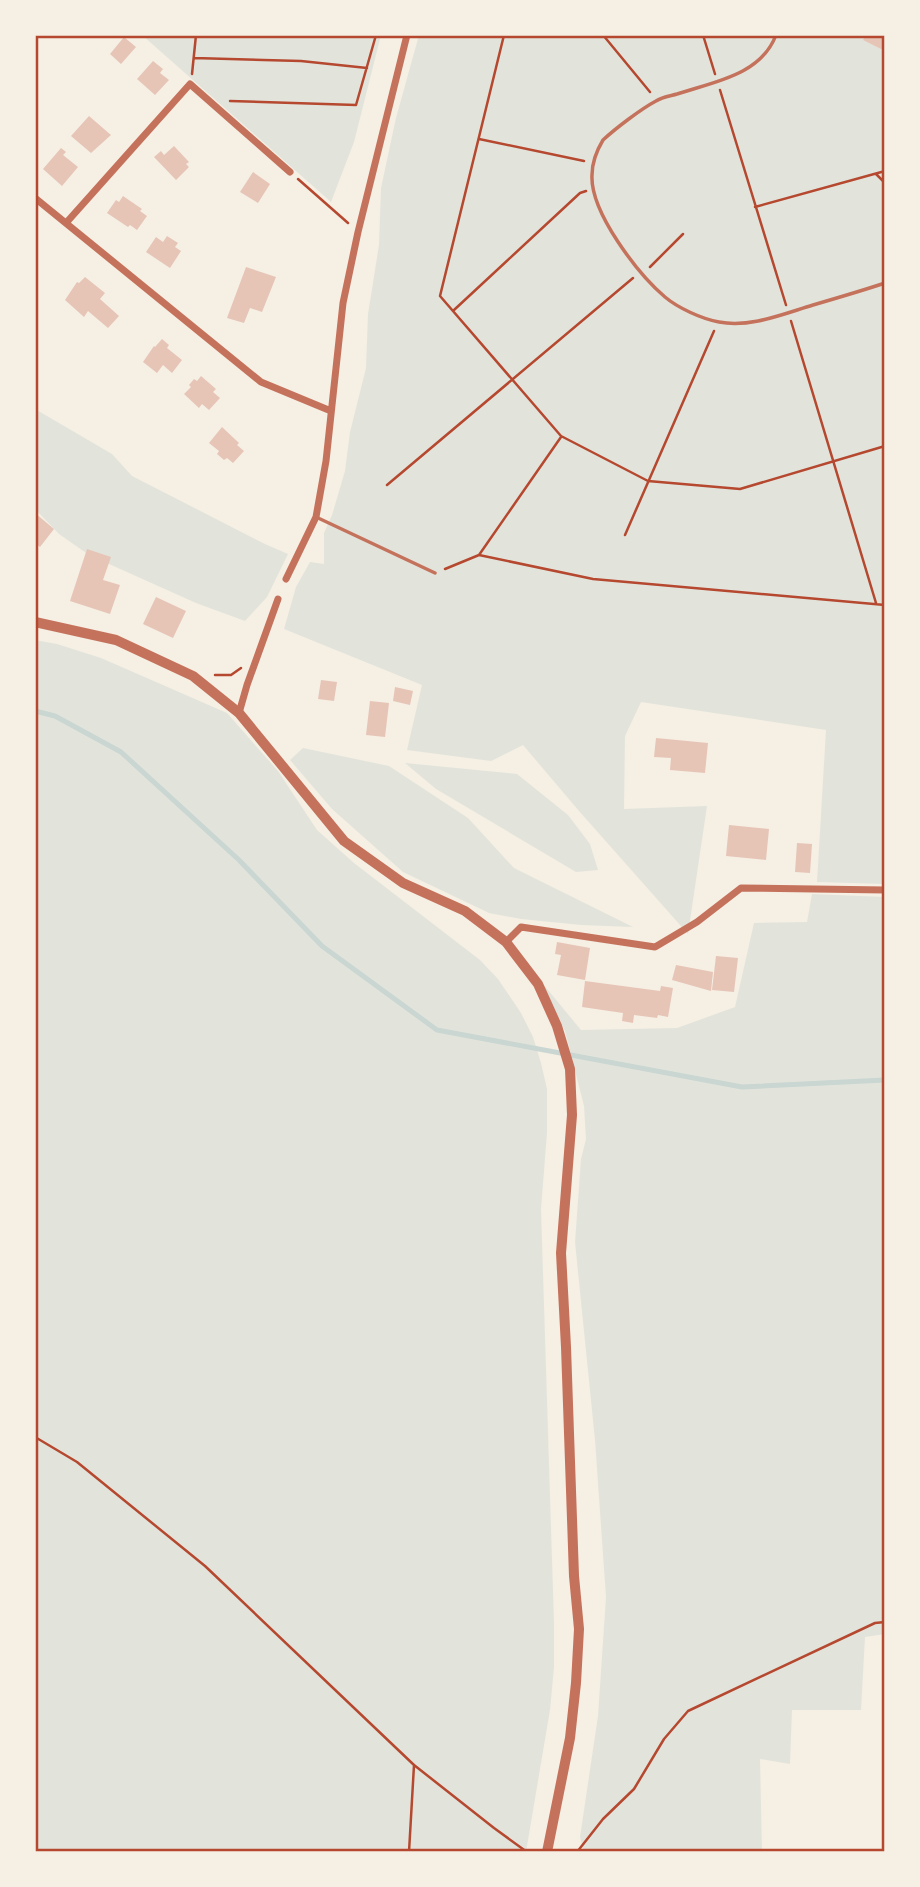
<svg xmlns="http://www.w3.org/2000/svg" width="920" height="1887" viewBox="0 0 920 1887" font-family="'Varela Round',sans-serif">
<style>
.green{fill:#e2e4dc}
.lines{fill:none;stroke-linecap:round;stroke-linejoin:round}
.stream{stroke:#c9d6d2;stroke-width:5}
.building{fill:#e6c5b7}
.path{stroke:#b5482f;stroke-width:2.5}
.service{stroke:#c5725c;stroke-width:3.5}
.minor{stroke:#c5725c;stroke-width:7}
.tertiary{stroke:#c5725c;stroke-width:10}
.neatline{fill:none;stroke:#b5482f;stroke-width:2.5}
</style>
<rect width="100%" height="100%" fill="#f6efe4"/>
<!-- green -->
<path class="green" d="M142,35H381L354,142L331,202Z
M419,35H885V884L817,882L826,730L641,702L625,736L624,809L707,806L688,934L579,811L523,745L491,761L407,750L422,685L284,629L296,587L310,562L324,564V533L332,515L345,471L350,432L366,368L368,314L379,245L381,188L396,118Z
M35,409L112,454L132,476L265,544L288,554L267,597L245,621L196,603L89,555L59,534L35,509Z
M35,640L57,644L101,658L227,713L278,771L317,830L354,863L480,960L498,979L521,1013L533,1037L541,1063L547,1089V1133L541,1209L554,1623V1667L550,1710L526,1852H35Z
M303,748L389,766L468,818L514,868L633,927L581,925L521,919L489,913L403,872L332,809L290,760Z
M405,763L517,774L568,815L590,844L598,870L576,872L436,789Z
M812,894L885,897V1634L865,1637L861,1710H792L790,1764L760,1759L762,1852H584L580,1837L598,1716L606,1597L595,1440L575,1242L581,1159L586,1139L584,1106L565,1031L543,984L581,1030L677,1028L735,1007L754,923L807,922Z"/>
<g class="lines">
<!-- stream -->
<path class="stream" d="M35,711L55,716L121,752L239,860L322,946L437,1030L742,1087L885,1080"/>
</g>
<!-- building -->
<path class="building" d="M866,35H878L885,39V51L863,40Z
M124,37L136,47L121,64L110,54Z
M153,61L163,69L160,73L169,80L155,95L137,79Z
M89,116L111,135L91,153L71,136Z
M174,146L189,162L186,164L189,167L176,180L154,157L161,151L164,155Z
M61,148L66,152L63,155L78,167L62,186L43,169Z
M253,172L270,184L258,203L240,192Z
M123,196L142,209L140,211L147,216L137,230L130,225L128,227L107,213L116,200L119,202Z
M167,236L178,243L175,247L181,251L170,268L146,252L156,237L163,242Z
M246,267L276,277L262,312L250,308L244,323L227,318Z
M85,277L105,293L100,299L119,316L108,328L88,311L84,317L65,300L77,282L79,283Z
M162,339L169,345L167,348L182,360L172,373L163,365L157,373L143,362L154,346L155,347Z
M201,376L216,389L213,392L220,398L209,410L202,404L199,408L184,394L191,387L189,385L194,379L197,381Z
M222,427L239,443L237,445L244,451L233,463L227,458L224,460L217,454L219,451L209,443Z
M35,513L54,529L40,547L35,543Z
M87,549L111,557L103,580L120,585L110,614L70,601Z
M156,597L186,611L173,638L143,624Z
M321,680L337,682L334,701L318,699Z
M395,687L413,691L410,705L393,701Z
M370,701L389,703L385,737L366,735Z
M656,738L708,743L705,773L670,770L671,758L654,757Z
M729,825L769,829L766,860L726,856Z
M797,843L812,844L810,873L795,872Z
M557,942L590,948L585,980L557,975L561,955L555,954Z
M716,956L738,958L734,992L712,990Z
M676,965L713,972L711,991L672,980Z
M585,981L660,991L661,986L673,988L668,1017L658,1015L657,1018L634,1015L633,1023L622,1021L623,1013L582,1007Z"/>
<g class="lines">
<!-- path -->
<path class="path" d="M504,35L440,296L561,436L648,481L740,489L885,446
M603,35L650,92
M703,35L715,74
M194,58L301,61L367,68
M192,74L196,35
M720,90L786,305
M230,101L356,105L376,35
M479,139L584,161
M876,174L885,183
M298,179L348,223
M755,207L885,171
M650,267L683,234
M454,310L580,193L586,191
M791,321L876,603
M387,485L633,278
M625,535L714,331
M479,555L561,437
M445,569L479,555L593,579L885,605
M215,675H231L241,668
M35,1437L77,1462L205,1566L414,1765L494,1828L527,1852
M409,1852L414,1765
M577,1852L603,1819L634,1789L664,1739L688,1711L875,1623L885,1622"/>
<!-- service -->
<path class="service" d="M776,35C761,75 714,82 677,94C670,96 662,97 656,101C641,109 616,128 603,140C597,150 592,163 592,175C590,212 638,274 665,297C678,308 702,319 719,322C750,328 783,314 813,305C837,298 861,291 885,283
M316,517L435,573"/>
<!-- minor -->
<path class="minor" d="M35,198L261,382L331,411
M66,223L190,84L290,172
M286,579L316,517L326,461L343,303L358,232L407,35
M239,713L247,685L278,599
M506,942L521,927L655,947L697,922L741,888L885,890"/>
<!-- tertiary -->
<path class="tertiary" d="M35,622L116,640L193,676L239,713L344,841L403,883L465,911L506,942L538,984L557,1026L570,1069L572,1115L561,1253L566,1347L574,1576L579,1629L576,1683L570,1738L547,1852"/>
</g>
<!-- border -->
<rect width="920" height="1887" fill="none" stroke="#f6efe4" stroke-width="74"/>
<rect x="37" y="37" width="846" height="1813" class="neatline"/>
</svg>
